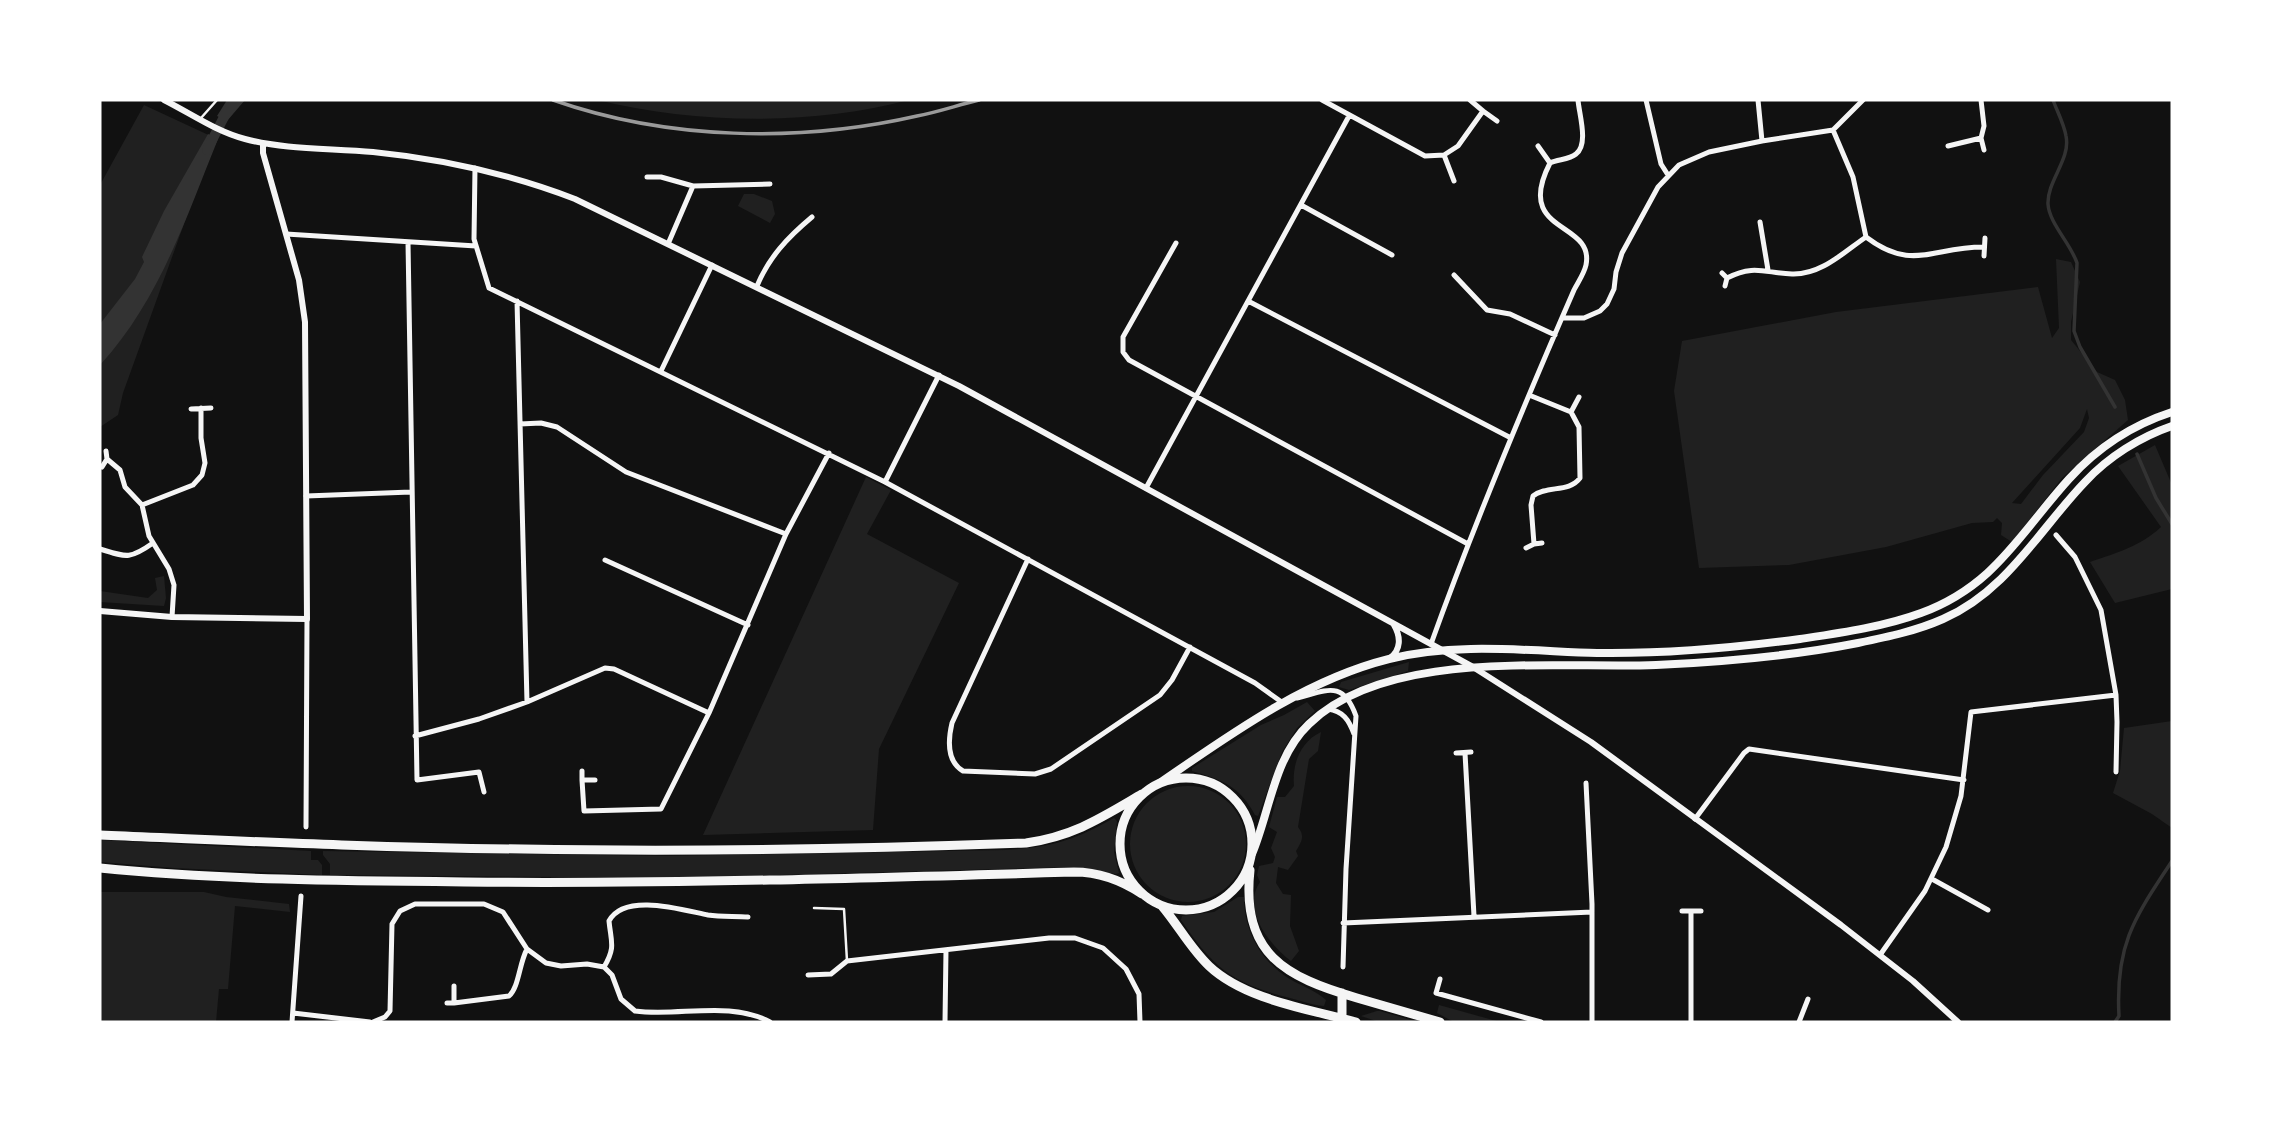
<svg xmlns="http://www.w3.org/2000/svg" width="2272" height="1122" viewBox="0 0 2272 1122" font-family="'Titillium Web',sans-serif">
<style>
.green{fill:#202020;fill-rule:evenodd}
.water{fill:#333}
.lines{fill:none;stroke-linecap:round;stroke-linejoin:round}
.stream{stroke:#333;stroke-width:3.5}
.canal{stroke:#333;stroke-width:10}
.service{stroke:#f5f5f5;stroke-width:2.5}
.minor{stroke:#f5f5f5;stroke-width:5}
.tertiary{stroke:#f5f5f5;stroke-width:6}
.primary{stroke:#f5f5f5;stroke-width:8}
.trunk{stroke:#f5f5f5;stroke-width:9}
.rail{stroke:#9a9a9a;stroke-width:3.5}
</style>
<rect width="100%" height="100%" fill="#111"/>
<!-- green -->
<path class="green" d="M597,100H909C811,126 695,124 597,100Z
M144,105L215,138L123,393L118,415L100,427V185Z
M744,194H754L772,201L775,214L770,223L738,206Z
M2056,259L2071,262L2080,282L2071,322V340L2097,372L2115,380L2125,400L2128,420L2062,478L2012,542L2001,535L2002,523L1997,518L1993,522L1972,523L1886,547L1789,565L1699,568L1674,391L1682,341L1836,312L2038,287L2052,338L2059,328ZM2087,409L2089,418L2084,432L2043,475L2021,504L2012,503L2080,428Z
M2155,445L2172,485V589L2115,603L2090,562C2116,553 2141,546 2161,527L2118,466Z
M866,477L891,490L867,534L959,583L879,749L873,830L703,835Z
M164,576L166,598L164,606L100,602V591L148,598L157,590L155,578Z
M1409,662L1408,671L1349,690L1339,687L1341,682Z
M1307,702L1315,711L1297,728L1282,752L1258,816L1255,815C1240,786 1222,780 1192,771V768L1261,725L1284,715Z
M2172,721V828L2152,814L2113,793L2120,771L2124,728Z
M1321,732L1318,751L1309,759L1298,827C1305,836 1302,841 1296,851L1298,856L1288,870L1278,867L1276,883L1283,894L1291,895L1290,926L1299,951L1291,961C1270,945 1241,910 1260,882L1257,875L1259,866L1273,863L1275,857L1271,848L1277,832L1269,827L1277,797H1285L1294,786C1292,764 1300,742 1321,732Z
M1130 844a58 58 0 1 1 116 0a58 58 0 1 1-116 0Z
M1114,818L1117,821L1114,852L1119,873L1116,874L1074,867L668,878L330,875V864L323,855V851L667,856L1005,850C1052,847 1073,841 1114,818Z
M100,840L311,851V860H318L322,865V875L174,868L100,862Z
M100,892H204L226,897L289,904L290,912L235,906L228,989H219L216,1022H100Z
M1238,897H1244C1244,930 1260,960 1288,978C1301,986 1315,990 1326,1000L1324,1006C1311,1005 1296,999 1282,996C1228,981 1212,965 1181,920L1182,916L1214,912Z
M1439,1005L1500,1022H1454L1437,1013Z
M1377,1011H1380L1418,1022H1379L1361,1016Z"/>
<!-- water -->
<path class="water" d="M227,100H245L227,121L217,116Z
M208,134L218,139C186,218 159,301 100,365V324L135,279L144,262L142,257L164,211Z"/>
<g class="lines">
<!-- stream -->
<path class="stream" d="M2053,100C2057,111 2064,124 2066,136C2071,159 2047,181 2048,204C2049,223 2071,244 2077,263L2074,331L2080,347L2115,407
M2137,454L2156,498L2172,524
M2115,1022L2119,1016C2115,944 2135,917 2172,861"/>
<!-- canal -->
<path class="canal" d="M207,150L225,115L237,100"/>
<!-- service -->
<path class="service" d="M201,118L217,100
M814,908L844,909L847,961"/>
<!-- minor -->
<path class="minor" d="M1322,100L1425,156L1444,155L1458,146L1483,111L1470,100
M1646,100L1661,164L1668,175
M1758,100L1762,141
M1981,100L1984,126L1981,138
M1483,111L1497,121
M1833,130L1853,177L1866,237C1912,272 1932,247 1983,247
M1538,146L1550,163
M1948,146L1981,138L1984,150
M1444,155L1454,181
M475,168L474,239L489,288L885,482L1255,683L1283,703
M647,177H661L693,186L770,184
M1301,205L1392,255
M1760,222L1768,270
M286,234L476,246
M408,242L417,780L479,772L484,792
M1176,243L1123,337V352L1129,360L1468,544
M668,244L693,186
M1984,256L1985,238
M1722,273L1727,278L1725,286
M1454,275L1487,310L1510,314L1555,335
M1727,278C1754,264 1765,273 1792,274C1821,275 1844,252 1866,237
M757,286C769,257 788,237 812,217
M517,301L527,702
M1248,301L1511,438
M1562,318H1584L1600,311L1607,304L1614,289L1616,272L1622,253L1658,187L1679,165L1709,152L1762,141L1833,130L1863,100
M661,371L712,265
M1529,395L1571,412L1579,397
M191,409L211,408
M520,424L541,423L557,427L626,472L786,534
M107,459L120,470L125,487L142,505L149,536L169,569L174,585L172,617
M102,467L107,459L106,451
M885,482L939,375
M1146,488L1349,116
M306,496L411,492
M142,505L193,485L202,475L205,463L201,438V408
M2056,535L2075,557L2101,610L2116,695L2117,722L2116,772
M1534,544L1531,505L1533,496C1547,485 1569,493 1580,478L1579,427L1571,412
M1526,548L1534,544L1542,543
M100,549C126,557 129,560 153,543
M1028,559L952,723C948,740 946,761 963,771L1035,774L1051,769L1160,695L1172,680L1190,647
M605,560L748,625
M1431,644C1474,524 1523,407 1574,290C1578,282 1584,274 1586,265C1595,220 1513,235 1550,163C1558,159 1569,160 1576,154C1589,144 1579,114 1578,100
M1297,698C1328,690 1343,680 1356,716L1346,869L1343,967
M1328,709C1343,711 1349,720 1354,734
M415,736L479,719L527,702L605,668L614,669L709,713
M1456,753L1471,752
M1465,753L1474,916
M582,771V780H595
M582,780L584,811L661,809L709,713L786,534L829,453
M1586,783L1592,904V1022
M1695,819L1744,753L1749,749L1964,780
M306,827L307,619
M1932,879L1988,910
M1682,911H1701
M1691,911V1022
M1343,923L1592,912
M1880,955L1925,891L1946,847L1961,796L1971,712L2116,695
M604,967C616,947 611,942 609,921C624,892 683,910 708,915C721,917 735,916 748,917
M808,975L831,974L847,961L1049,938H1075L1103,948L1126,969L1139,994L1140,1022
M1440,979L1436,993L1541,1022
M447,1003H454V986
M454,1003L509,996C519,987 519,964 527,949
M293,1013L370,1022
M292,1022L301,896
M373,1022L385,1017L390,1011L392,924L400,911L415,904H484L503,912L527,949L546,963L561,966L587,964L604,967L612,975L621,999L635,1011C679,1017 729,1000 770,1022
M945,1022L946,950
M1799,1022L1808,999"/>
<!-- tertiary -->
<path class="tertiary" d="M164,100C190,113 217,132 245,139C286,150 331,148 373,152C443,159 510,174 575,199L959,386L1473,667L1591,742L1841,925L1913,981L1958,1022
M100,611L172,617L307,619L305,322L299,280L263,153V143
M1390,658C1401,650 1401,637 1394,625"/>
<!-- primary -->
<path class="primary" d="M1161,782C1231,734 1305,680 1389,659C1456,642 1529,651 1597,653C1665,654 1733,648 1800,639C1840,633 1883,627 1921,613C1995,586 2020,533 2069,479C2098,447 2132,425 2172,412
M1252,854C1270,811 1274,757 1309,724C1387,648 1555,669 1656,665C1723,662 1792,656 1858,643C1887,637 1916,631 1943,619C2007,591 2039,530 2085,482C2108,457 2140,437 2172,426"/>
<!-- trunk -->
<path class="trunk" d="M1120 844a66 66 0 1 1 132 0a66 66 0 1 1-132 0Z
M100,835C241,841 382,848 523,849C690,852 858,849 1026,843C1074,836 1101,818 1142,794
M100,868C221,880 344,881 465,882C668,884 871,878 1074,872C1100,872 1121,880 1142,894
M1250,870C1241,954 1285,977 1357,998C1385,1006 1413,1014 1440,1022
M1162,906C1178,925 1191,949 1209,966C1245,1000 1309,1009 1356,1022
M1342,1018V993"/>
<!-- rail -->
<path class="rail" d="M553,100C667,140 799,143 917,116C938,112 958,105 979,100"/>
</g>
<!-- border -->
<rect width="2272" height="1122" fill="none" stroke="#ffffff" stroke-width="203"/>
</svg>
